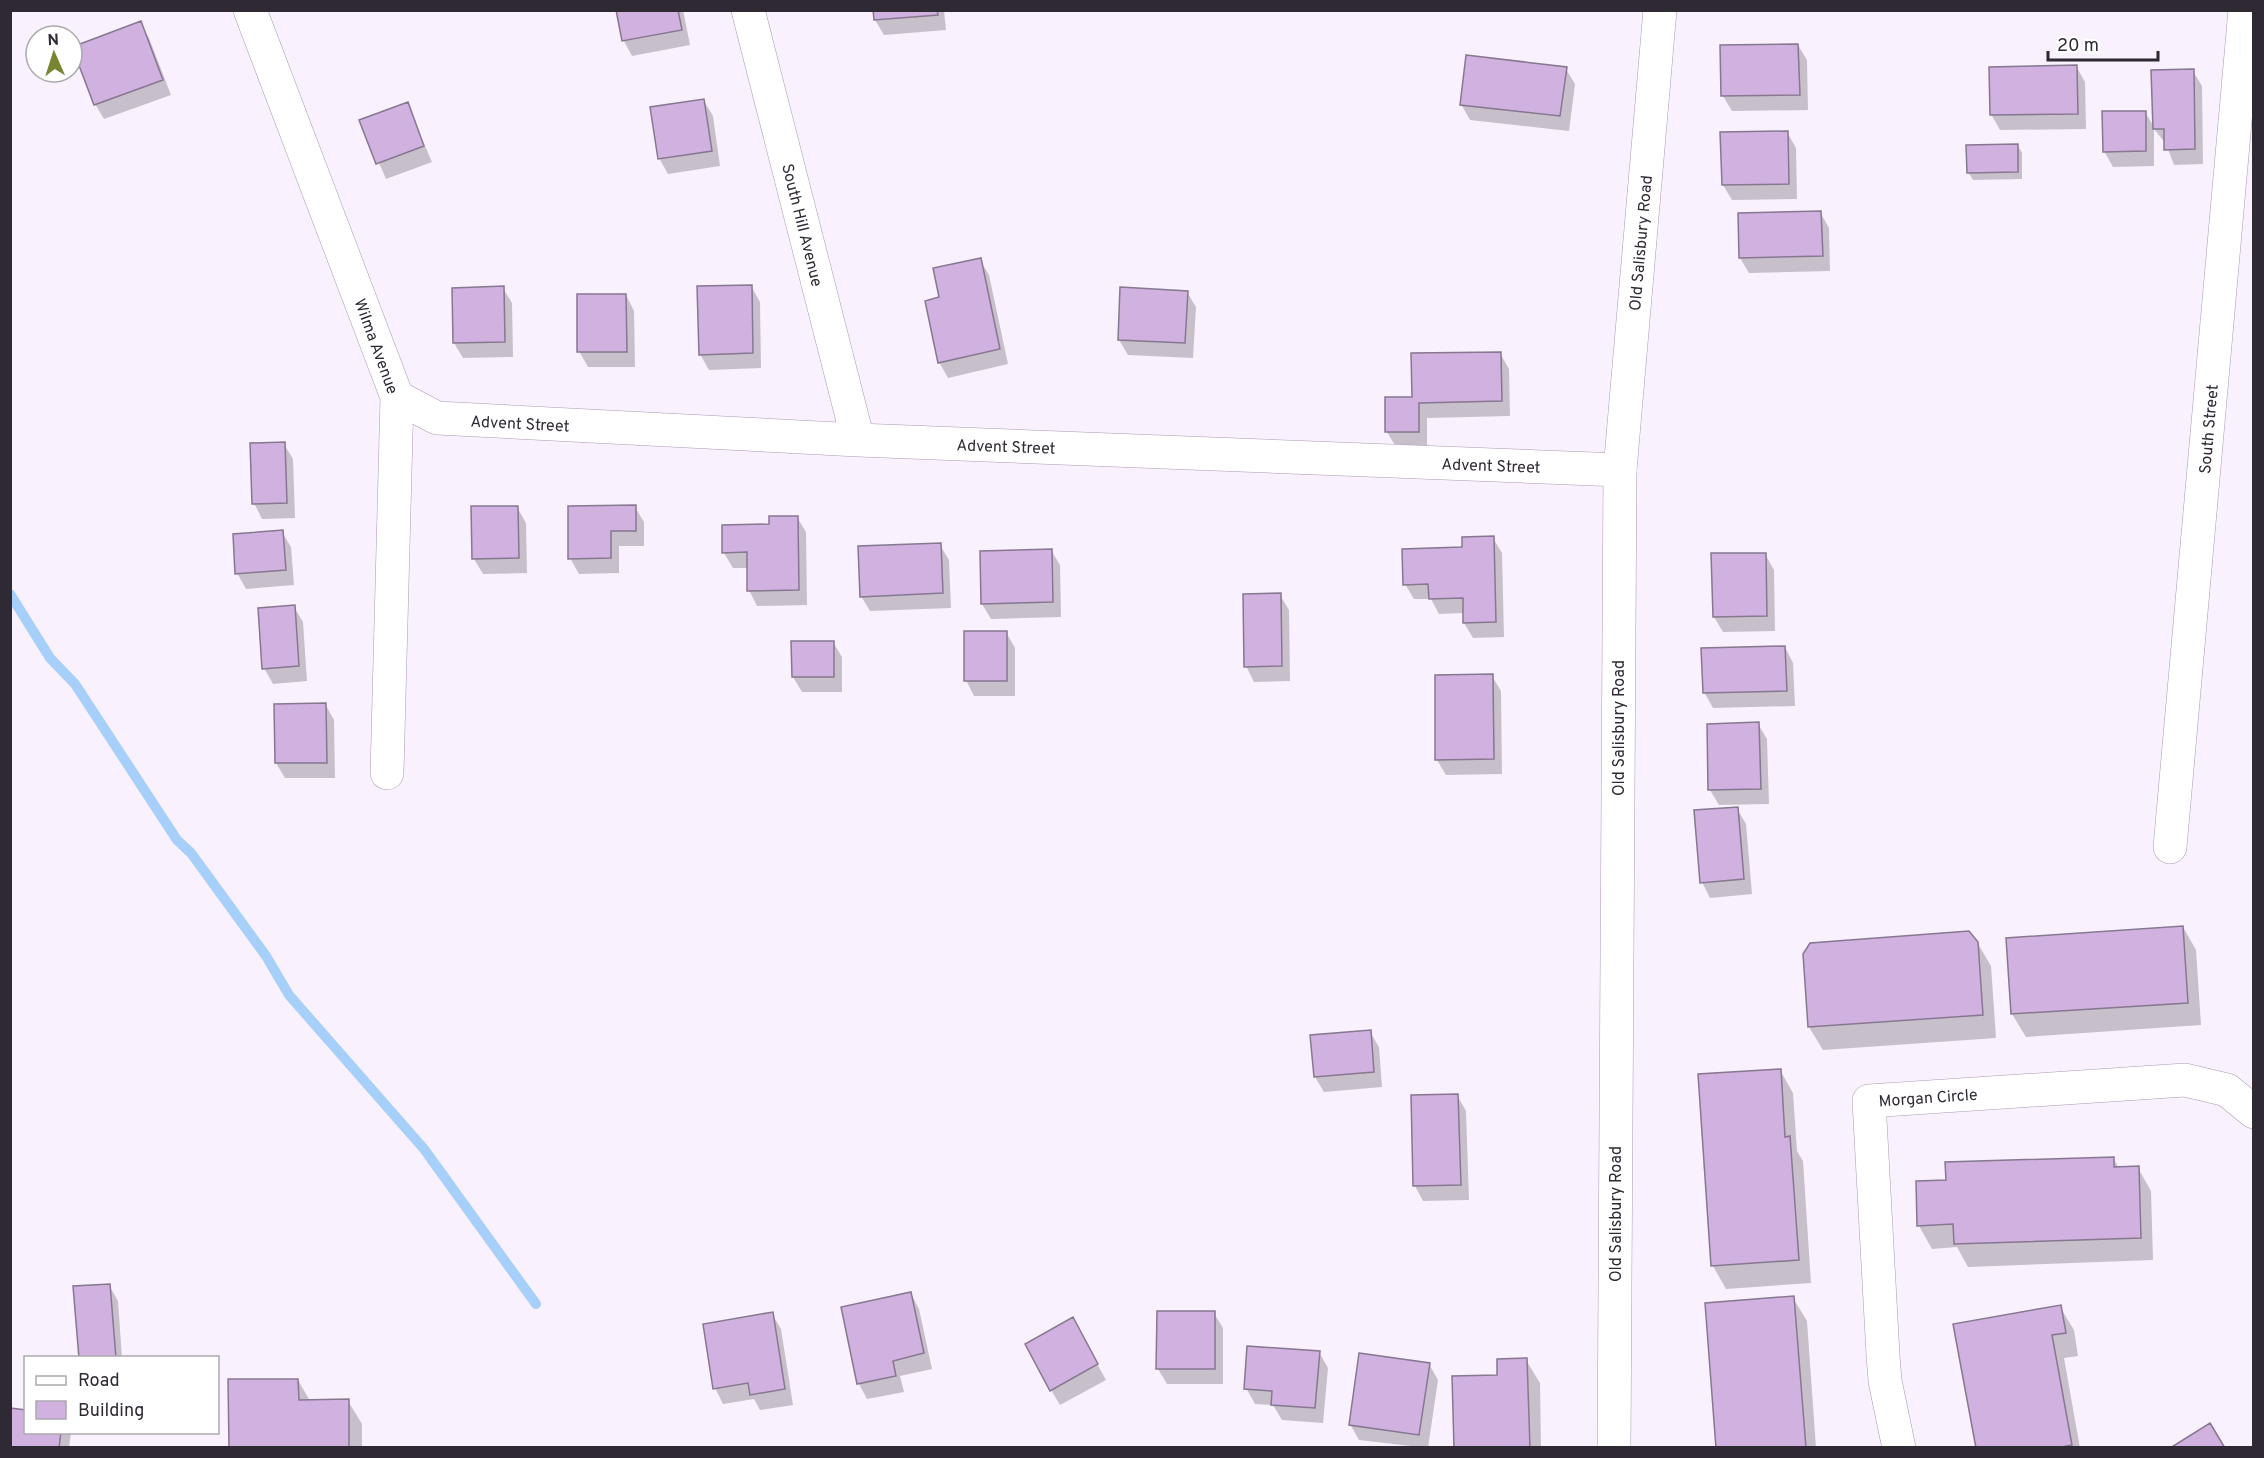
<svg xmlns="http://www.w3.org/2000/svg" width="2264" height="1458" viewBox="0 0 2264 1458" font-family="Overpass,sans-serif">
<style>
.shadow{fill:#0003}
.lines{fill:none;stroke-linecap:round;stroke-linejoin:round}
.stream{stroke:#a6cff9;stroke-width:10}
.building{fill:#d0b1e0;stroke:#877790;stroke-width:1.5}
.minor-casing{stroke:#ab9ab4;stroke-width:34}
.major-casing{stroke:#ab9ab4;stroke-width:34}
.minor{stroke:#fff;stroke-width:33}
.major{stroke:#fff;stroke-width:33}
.labels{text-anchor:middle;stroke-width:5;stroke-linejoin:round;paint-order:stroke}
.street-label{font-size:16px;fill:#2f2933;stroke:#fff}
</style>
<rect width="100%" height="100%" fill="#f9f1fd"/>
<!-- shadow -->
<path class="shadow" d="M618,10H683L690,45L632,56L624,41Z
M875,10H944L946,30L884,35L875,20Z
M140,23L149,38L171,95L104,119L95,104Z
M1798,45L1807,60L1808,110L1732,111L1723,96L1722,47Z
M2076,66L2085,82L2086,129L2000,130L1991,114Z
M1566,69L1575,84L1569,131L1470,120L1461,104Z
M2193,71L2202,86L2203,164L2174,165L2166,144L2154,129V166L2113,167L2104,151L2145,112L2154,127Z
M704,101L713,116L720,166L668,174L659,158Z
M407,104L432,162L386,179L361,121Z
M1787,132L1796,148L1797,199L1732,200L1723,185Z
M2018,146L2022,153V179L1973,180L1968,172Z
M1820,212L1829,228L1830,271L1749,273L1740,258Z
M980,260L989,275L1008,364L948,378L939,362L941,299Z
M751,286L760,302L761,368L709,370L700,354Z
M503,288L512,303L513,357L463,358L454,343Z
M1187,292L1196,307L1193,358L1128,355L1119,340Z
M626,295L634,311L635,367H588L579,351Z
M1500,353L1509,369L1510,416L1427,418V447H1396L1387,432L1413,399Z
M284,444L293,459L295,518L262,519L254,503Z
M517,507L526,523L527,573L483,574L474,559L472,508Z
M635,507L644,522V546H619V573L579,574L570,558Z
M797,517L806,532L807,605L757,606L749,590L748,568H733L724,553L771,526Z
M282,532L291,547L294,585L246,589L237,573Z
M1493,538L1502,553L1504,637L1473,638L1464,623V613L1439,614L1431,599H1414L1405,584L1464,549Z
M940,545L949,560L951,608L870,611L861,596Z
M1051,550L1060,565L1061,617L991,619L982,604Z
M1765,554L1774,570L1775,631L1723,632L1714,617Z
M1280,595L1289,610L1290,681L1254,682L1246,666Z
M294,607L303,622L307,681L273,684L264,668Z
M1006,632L1015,648V696H974L966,680Z
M833,642L842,657V692H802L793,677Z
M1785,647L1793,663L1795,706L1713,708L1704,692Z
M1492,676L1501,691L1502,774L1446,775L1437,760Z
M325,704L334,720L335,778H285L276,763Z
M1758,724L1767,739L1769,804L1719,805L1710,790Z
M1737,809L1746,824L1752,894L1710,898L1702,882Z
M2183,927L2196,950L2201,1025L2026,1037L2012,1014Z
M1977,942L1991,966L1996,1038L1823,1050L1809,1027L1805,954Z
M1370,1032L1379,1047L1382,1087L1324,1092L1315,1077Z
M1780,1070L1793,1093L1797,1151L1803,1161L1811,1283L1726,1289L1713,1266L1699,1075Z
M1457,1095L1466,1111L1469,1200L1423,1201L1415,1186Z
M2113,1158L2119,1168H2138L2151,1191L2153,1260L1968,1267L1957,1247L1932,1249L1919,1226L1948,1181Z
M109,1285L118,1301L122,1358H81Z
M911,1294L919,1309L932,1369L900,1376L904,1392L867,1399L859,1384L842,1308Z
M1793,1298L1807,1321L1816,1448H1717Z
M2060,1307L2074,1330L2078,1356L2064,1358L2080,1448H1977Z
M1214,1313L1223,1328V1384H1167L1158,1369Z
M772,1314L781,1329L793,1405L760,1410L754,1399L723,1404L715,1388Z
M1081,1335L1106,1380L1060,1405L1051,1390Z
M1319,1352L1328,1368L1323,1423L1282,1420L1273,1405L1255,1404L1246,1388Z
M1526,1360L1540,1383L1541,1448H1455L1498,1377Z
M1429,1364L1438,1380L1428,1448L1359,1440L1350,1424Z
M298,1380L310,1401H348L362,1424V1448H230Z
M26,1432H71L69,1448H10Z"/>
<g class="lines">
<!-- stream -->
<path class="stream" d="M10,594L50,658L75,684L177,840L191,853L266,956L289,995L424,1149L536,1304"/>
</g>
<!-- building -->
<path class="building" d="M616,10H678L682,30L622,41Z
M873,10H937L938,15L874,20Z
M141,21L163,80L94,105L72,47Z
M1798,44L1800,95L1721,96L1720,45Z
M1466,55L1567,67L1560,116L1460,105Z
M2077,65L2078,114L1990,115L1989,67Z
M2194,69L2195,149L2164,150V129H2153L2151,70Z
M704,99L712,151L658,159L650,107Z
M408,102L424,146L376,164L359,120Z
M2102,111H2146V151L2103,152Z
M1788,131L1789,184L1722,185L1720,132Z
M2018,144V172L1967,173L1966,145Z
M1821,211L1823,256L1739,258L1738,213Z
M981,258L1000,349L938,363L925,301L939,297L933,268Z
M752,285L753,353L699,355L697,286Z
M504,286L505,342L453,343L452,288Z
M1120,287L1188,291L1185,343L1118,340Z
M577,294H626L627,352H577Z
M1501,352L1502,401L1419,403V432H1385V397H1412L1411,353Z
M285,442L287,503L252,504L250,443Z
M636,505V531H611V558L568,559V506Z
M471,506H518L519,558L472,559Z
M769,516H798L799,590L747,591V552L722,553V525L769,524Z
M283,530L286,570L235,574L233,534Z
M1494,536L1496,622L1463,623V598L1429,599L1428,584L1403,585L1402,549L1462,547V537Z
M941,543L943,593L860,597L858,546Z
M1052,549L1053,602L981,604L980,551Z
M1711,553H1766L1767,616L1713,617Z
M1281,593L1282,666L1244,667L1243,594Z
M295,605L299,666L262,669L258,608Z
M964,631H1007V681H964Z
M791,641H834V677H792Z
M1785,646L1787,691L1703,693L1701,648Z
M1493,674L1494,759L1435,760V675Z
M326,703L327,763H275L274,704Z
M1759,722L1761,789L1708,790L1707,724Z
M1738,807L1744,879L1700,883L1694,810Z
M2183,926L2188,1003L2011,1014L2006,938Z
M1969,931L1978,942L1983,1015L1808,1027L1803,954L1810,943Z
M1371,1030L1374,1072L1314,1077L1310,1035Z
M1781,1069L1785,1137L1790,1136L1799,1260L1711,1266L1698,1074Z
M1458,1094L1461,1185L1413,1186L1411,1095Z
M2114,1157V1167L2139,1166L2141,1238L1954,1244L1953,1224L1917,1226L1916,1181L1946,1180L1945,1162Z
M110,1284L116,1358H79L73,1286Z
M911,1292L924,1353L893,1361L896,1376L857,1384L841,1307Z
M1794,1296L1806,1448H1716L1705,1303Z
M2061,1305L2066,1333L2052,1335L2072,1445L2056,1448H1976L1953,1324Z
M1157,1311H1215V1369H1156Z
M773,1312L785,1389L750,1395L748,1383L713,1389L703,1324Z
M1073,1317L1098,1364L1050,1391L1025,1344Z
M1247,1346L1320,1351L1315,1408L1271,1405L1272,1391L1244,1389Z
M1359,1353L1430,1363L1419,1435L1349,1425Z
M1527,1358L1530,1448H1454L1452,1376L1497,1375V1359Z
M228,1379H298L299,1400L349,1399V1448H229Z
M10,1408L26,1410V1432H61L59,1448H10Z
M2210,1423L2225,1448H2170Z"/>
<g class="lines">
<defs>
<path id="minor" d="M250,10L397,397L387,773
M748,10L858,440
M397,397L437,418L858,440L1620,470
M2170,847L2245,10
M1899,1448L1885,1381L1883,1355L1869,1101L2185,1080L2227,1090L2254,1112"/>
<path id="major" d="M1614,1448L1620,470L1660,10"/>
</defs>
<!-- minor casing -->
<use href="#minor" class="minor-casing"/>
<!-- major casing -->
<use href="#major" class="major-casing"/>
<!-- minor -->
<use href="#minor" class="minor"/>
<!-- major -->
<use href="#major" class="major"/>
</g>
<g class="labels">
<!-- street labels -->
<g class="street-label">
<text transform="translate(803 225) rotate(76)" y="6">South Hill Avenue</text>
<text transform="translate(1640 243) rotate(-85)" y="6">Old Salisbury Road</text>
<text transform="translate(377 346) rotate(70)" y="6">Wilma Avenue</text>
<text transform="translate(520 423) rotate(3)" y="6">Advent Street</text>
<text transform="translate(2208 429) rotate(-85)" y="6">South Street</text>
<text transform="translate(1006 446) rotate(2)" y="6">Advent Street</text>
<text transform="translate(1491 465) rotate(2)" y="6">Advent Street</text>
<text transform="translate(1618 728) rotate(-90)" y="6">Old Salisbury Road</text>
<text transform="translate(1928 1097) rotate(-4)" y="6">Morgan Circle</text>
<text transform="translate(1615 1214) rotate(-90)" y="6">Old Salisbury Road</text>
</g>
</g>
<!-- border -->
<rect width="2264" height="1458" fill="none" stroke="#2f2933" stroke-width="24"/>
<!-- legend -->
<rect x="24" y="1356" width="195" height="78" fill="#ffffff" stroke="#aca9ad" stroke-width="1.5"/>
<rect x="36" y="1376" width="30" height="9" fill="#ffffff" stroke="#aca9ad" stroke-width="1.5"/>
<text x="78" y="1386" font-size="18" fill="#2f2933">Road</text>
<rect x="36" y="1401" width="30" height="18" fill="#d0b1e0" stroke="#aca9ad" stroke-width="1.5"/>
<text x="78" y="1416" font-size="18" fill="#2f2933">Building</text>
<!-- north arrow -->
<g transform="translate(54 54) rotate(357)"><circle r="28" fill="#ffffff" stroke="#aca9ad" stroke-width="1.5"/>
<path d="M0-4.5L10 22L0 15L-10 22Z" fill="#788533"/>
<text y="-9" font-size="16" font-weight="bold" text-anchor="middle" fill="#2f2933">N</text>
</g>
<!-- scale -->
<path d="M2048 51v9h110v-9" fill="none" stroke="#2f2933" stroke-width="3"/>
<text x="2057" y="51" font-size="18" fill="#2f2933" stroke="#ffffff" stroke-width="4.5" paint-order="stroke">20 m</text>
</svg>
